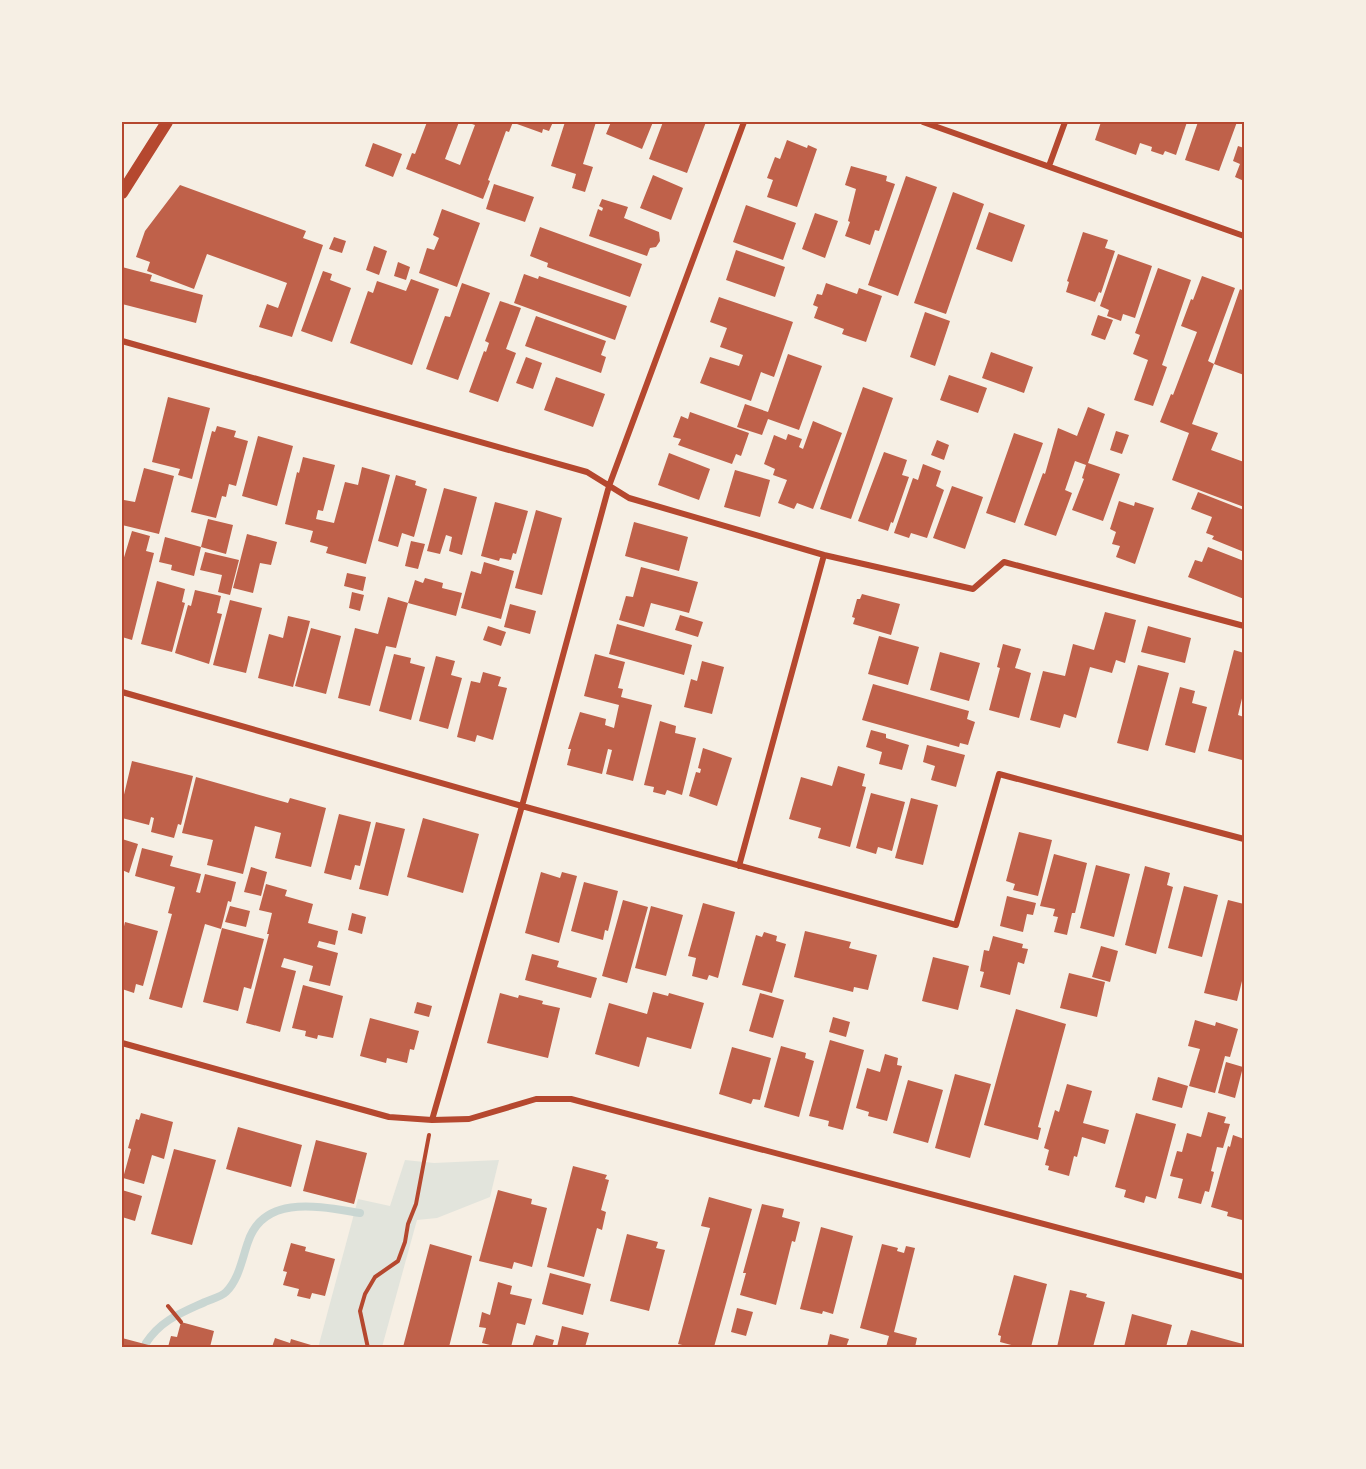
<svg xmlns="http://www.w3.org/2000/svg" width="1366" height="1469" viewBox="0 0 1366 1469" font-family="Inter,sans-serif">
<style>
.green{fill:#e2e4dc}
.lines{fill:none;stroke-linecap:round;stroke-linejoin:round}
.stream{stroke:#c9d6d2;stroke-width:8}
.building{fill:#bf614a}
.path{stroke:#b5482f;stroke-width:4}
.minor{stroke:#b5482f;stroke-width:6}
.secondary{stroke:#b5482f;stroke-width:12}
.neatline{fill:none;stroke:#b5482f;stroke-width:2}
</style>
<rect width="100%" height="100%" fill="#f6efe4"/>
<!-- green -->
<path class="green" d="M405,1160L434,1163L499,1160L490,1197L437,1218L417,1220L382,1347L318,1348L358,1199L390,1206Z"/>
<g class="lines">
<!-- stream -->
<path class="stream" d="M146,1343C161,1320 181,1313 205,1302C211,1299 221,1297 226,1292C239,1279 242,1259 248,1242C264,1193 322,1207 360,1213"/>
</g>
<!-- building -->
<path class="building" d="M427,122H459L445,159L460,165L475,125L466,122H513L509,132L506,131L488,180L490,181L483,199L406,169L412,153L415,154Z
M518,122H553L549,131L543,129L542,133L517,124Z
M565,122H596L583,164L593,167L585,192L572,188L576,174L551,166Z
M611,122H653L642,149L606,134Z
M663,122H706L687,173L649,159Z
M1101,122H1187L1176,155L1165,151L1163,155L1151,151L1152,147L1140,143L1136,155L1095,140Z
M1198,122H1237L1219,171L1185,160Z
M787,140L807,148L808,145L817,149L797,207L767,197L773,180L767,178L775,157L780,159Z
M373,143L402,154L393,177L365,166Z
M1238,146L1244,148V181L1235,177L1240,164L1233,161Z
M851,166L887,176L886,181L895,184L879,231L875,230L870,245L845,236L850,222L848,221L856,189L845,185Z
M653,175L683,188L671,220L640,208Z
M906,176L937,187L898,296L868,285Z
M494,184L534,197L525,222L486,209Z
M180,185L306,231L303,238L323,245L292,337L259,327L267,304L278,308L287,283L207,254L194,289L147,271L150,262L136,257L145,231Z
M953,192L984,204L946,314L914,303Z
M602,199L628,207L624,218L659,232L660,241L656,247L650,248L647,256L589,236L598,209L602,211L603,208L599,206Z
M746,205L796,223L783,260L733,242Z
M442,209L480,223L457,287L419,273L427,248L434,250L439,238L433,235Z
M989,212L1025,225L1012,262L976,249Z
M815,213L838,221L825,258L802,249Z
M540,227L642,264L630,297L547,267L548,263L530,256Z
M1083,232L1108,240L1105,248L1115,251L1101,293L1099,292L1095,302L1066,292L1069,282L1067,281Z
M334,237L346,241L342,253L329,249Z
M374,246L387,251L379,275L366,270Z
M736,250L785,267L775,297L726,280Z
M1118,254L1152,266L1135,318L1123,314L1121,321L1107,316L1109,310L1100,306Z
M398,262L410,267L406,280L394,276Z
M122,267L152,275L150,281L203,295L196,323L122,304Z
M1158,268L1191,280L1162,365L1167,367L1153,406L1134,400L1148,360L1133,354L1140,335L1135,333Z
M323,271L332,274L330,280L351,288L332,342L301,331Z
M524,274L538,279L539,276L627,306L615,340L514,303Z
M1202,276L1235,288L1208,361L1214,364L1240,289L1244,291V375L1214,364L1192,424L1218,433L1211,450L1244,462V507L1172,480L1189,433L1160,422L1171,394L1173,395L1197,332L1181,326L1191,299L1193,300Z
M411,279L439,289L412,365L350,343L368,291L373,293L377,281L406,291Z
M462,283L490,293L458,380L426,369L445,316L450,317Z
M826,283L857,294L859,288L882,296L866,342L842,334L844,329L814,318L818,307L813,305L817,294L822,295Z
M719,297L793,322L774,377L761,372L751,401L700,383L710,357L739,366L743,355L720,347L727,328L710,322Z
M500,301L521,308L506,349L516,353L498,402L469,392L484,351L486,352L489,343L485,341Z
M925,312L950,321L935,366L910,357Z
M1098,315L1113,320L1105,340L1091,335Z
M536,316L606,341L601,355L606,357L601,373L525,346Z
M991,352L1033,367L1024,393L982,378Z
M788,354L822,366L799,430L768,419L762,435L737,427L745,404L768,412Z
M526,357L542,363L533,389L516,383Z
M949,375L987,388L978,413L940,400Z
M556,377L605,394L593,427L544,410Z
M863,387L893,398L851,519L820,509Z
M168,397L210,408L192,479L178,475L180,469L152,462Z
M1088,407L1105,414L1088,463L1120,474L1103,521L1072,510L1084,479L1082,478L1086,465L1075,461L1065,490L1072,493L1056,536L1024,525L1043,473L1045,474L1058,428L1077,436Z
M690,412L749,433L741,456L736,454L732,464L678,445L681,439L673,437L681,416L688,419Z
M813,421L842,433L813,509L797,503L794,509L778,503L787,480L773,475L775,469L764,464L774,435L786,440L788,434L802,439L799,447L803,449Z
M217,426L236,431L234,437L248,441L236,486L229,484L226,497L222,496L216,518L191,512L212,431L215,432Z
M1116,431L1129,435L1122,454L1110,450Z
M1014,433L1043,443L1015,523L986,513Z
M258,436L293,446L277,506L242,496Z
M937,440L949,445L944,460L931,455Z
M884,452L907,460L902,475L909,477L893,523L891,522L888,531L858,521Z
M669,453L710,469L699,500L658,485Z
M303,457L335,465L323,511L318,510L316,519L334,523L345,482L358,485L362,467L390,475L366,564L326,553L328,547L310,542L313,531L285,524L297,472L299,473Z
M923,464L941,471L936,486L944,490L927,538L911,533L909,538L894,533L913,478L918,480Z
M144,468L174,476L159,534L122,525L124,500L135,502Z
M735,470L770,480L760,517L724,507Z
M396,475L416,481L415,485L427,489L414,537L402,533L398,547L378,541Z
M952,486L983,497L965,549L933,538Z
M444,488L477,497L462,555L449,551L452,537L446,535L440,554L427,551Z
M1198,492L1244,510V552L1212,539L1214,536L1206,533L1212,517L1191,509Z
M1119,501L1134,506L1135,502L1154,508L1135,564L1116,557L1120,546L1112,544L1116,532L1110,529Z
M495,502L528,511L516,554L513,553L511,560L500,558L499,561L481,556Z
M536,510L562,518L542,595L515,588Z
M208,519L233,525L226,554L201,547Z
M634,522L688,537L679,571L625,556Z
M132,531L150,536L146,551L154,553L132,640L122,637V564Z
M247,534L277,542L271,565L260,563L253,593L233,588Z
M165,537L201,547L194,576L171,570L172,565L159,562Z
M411,541L425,544L418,569L405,566Z
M1208,547L1244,561V599L1188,577L1195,560L1202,562Z
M205,552L239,560L230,595L218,592L222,575L200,570Z
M484,562L514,571L501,619L461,608L471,571L481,574Z
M641,567L698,582L689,613L651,603L644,627L619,620L626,596L633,597Z
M347,573L366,577L363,591L344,586Z
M425,578L443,583L442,588L462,593L456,616L408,603L415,580L423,583Z
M157,581L185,589L182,602L185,603L172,652L141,644Z
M195,590L221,596L217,613L222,614L209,664L175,653L188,605L191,606Z
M352,592L364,595L360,611L349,608Z
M862,594L900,604L891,635L853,624L855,618L852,617L857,599H860Z
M388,597L408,603L396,648L386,646L370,706L338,698L355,628L378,634Z
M230,600L262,608L246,673L213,665Z
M510,604L536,611L530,634L504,627Z
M1105,612L1136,620L1125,663L1116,660L1112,673L1090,667L1076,718L1064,714L1060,728L1030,720L1043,671L1065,676L1073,644L1094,650Z
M680,615L703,622L698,637L675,630Z
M288,616L310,621L293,687L258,678L269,634L283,638Z
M617,624L692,645L684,675L609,654Z
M488,626L506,632L501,646L483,640Z
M1148,626L1191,638L1185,663L1141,652Z
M311,628L341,636L326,694L295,686Z
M879,636L919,647L908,685L868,674Z
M1003,644L1021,649L1015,668L1031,673L1019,718L989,710L1000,668L997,667Z
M1234,650L1244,653V690L1238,715L1244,717V751L1242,760L1208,751Z
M940,652L980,663L969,701L930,690Z
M394,654L411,658L410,663L425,667L411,720L379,711Z
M595,654L625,662L618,688L623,689L621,697L652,705L633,781L606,774L612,750L608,749L602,774L567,765L571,749H568L580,712L606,719L605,725L614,728L619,705L584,696Z
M436,656L455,661L451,675L462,678L448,729L419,721Z
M702,661L724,667L712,714L684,707L691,679L697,681Z
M1138,665L1169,673L1148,751L1117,743Z
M483,672L501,677L498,686L507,688L493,740L477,735L475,742L457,737L471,681L480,683Z
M873,684L969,711L967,719L975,722L968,745L960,743L959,747L862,720Z
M1180,687L1195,691L1192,703L1207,707L1195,753L1165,745Z
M660,721L676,726L675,733L696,738L682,795L667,790L665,795L653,792L654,787L644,785Z
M871,730L886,734V738L909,745L902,770L879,764L882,752L866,747Z
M927,745L965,755L956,787L931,780L935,766L923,762Z
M703,748L732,758L717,806L689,796L696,772L700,773L701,769L698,768Z
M132,761L193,776L181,825L178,824L174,838L151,832L154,818L151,817L149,825L122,818V803Z
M838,766L865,774L862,786L866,787L850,847L818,838L821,828L789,819L801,777L832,786Z
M196,777L288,803L290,798L326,808L311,867L275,858L281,833L255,826L243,874L207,865L213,840L182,833Z
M871,793L905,802L892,851L878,847L876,854L856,848Z
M911,798L938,805L923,865L895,858Z
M339,814L371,822L360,866L355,865L351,880L324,873Z
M423,818L479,834L463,893L407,877Z
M376,822L405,829L388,896L359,889Z
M1019,832L1052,840L1038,896L1013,890L1015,884L1006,881Z
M122,839L138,844L129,873L122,870Z
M142,848L173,856L170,866L201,874L196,892L200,893L205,874L236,882L231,902L228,901L221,929L205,924L182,1008L149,999L172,914L168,913L175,887L135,876Z
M1054,854L1087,863L1075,913H1072L1067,935L1054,932L1058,917L1053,916L1055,909L1040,906Z
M1096,865L1130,874L1114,937L1080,928Z
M1145,866L1170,873L1167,885L1173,887L1156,954L1125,945Z
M251,867L267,872L261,896L244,892Z
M541,872L560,878L562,872L577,876L559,943L525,933Z
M584,882L618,891L608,931L605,930L603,940L571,931Z
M266,884L287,890L285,896L313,904L308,923L338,931L335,945L319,941L317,947L338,953L330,986L309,981L313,966L284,958L281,967L296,971L280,1032L246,1023L269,934H267L272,913L259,910Z
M1184,886L1218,895L1202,957L1168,948Z
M1007,896L1036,903L1033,915L1027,914L1023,932L1000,926Z
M623,900L648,907L627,983L602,976Z
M1228,900L1244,904V973L1237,1001L1204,993Z
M703,903L735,912L718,978L709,975L707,980L692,976L696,958L688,956Z
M230,906L250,911L246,927L225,922Z
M651,906L683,915L666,976L635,968Z
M352,913L366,917L362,934L348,930Z
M125,922L158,931L143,986L136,984L134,993L122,989V935Z
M222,928L264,939L251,989L244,987L238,1011L203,1002Z
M805,931L851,942L849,948L877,955L868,990L854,987L853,992L794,977Z
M764,932L777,936L776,941L786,944L772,993L742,985L756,935L762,937Z
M993,936L1023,944L1022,948L1028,949L1024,964L1018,962L1010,995L980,987L984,972L980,971L984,950L989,951Z
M1101,946L1118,951L1110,982L1092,977Z
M532,954L559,961L557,967L597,978L591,998L525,980Z
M933,957L969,966L958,1010L922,1001Z
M1069,973L1105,982L1097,1017L1060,1008Z
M303,985L343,996L333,1038L318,1035L317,1039L305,1036L306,1031L292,1028Z
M653,992L668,996L669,993L704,1003L691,1049L647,1037L639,1067L595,1054L609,1003L647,1014Z
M500,993L518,998L519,995L543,1001L542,1004L560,1008L548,1058L487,1043Z
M760,993L784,1000L773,1038L749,1031Z
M417,1002L432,1006L429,1017L414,1013Z
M1016,1009L1066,1024L1038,1127L1041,1128L1038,1140L984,1125Z
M833,1017L850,1022L846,1037L829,1032Z
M370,1018L419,1031L414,1050L410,1049L407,1063L387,1058L386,1063L360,1056Z
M1195,1020L1215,1026L1216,1022L1238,1029L1230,1057L1225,1056L1215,1093L1189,1086L1200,1049L1188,1046Z
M830,1040L864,1050L843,1130L828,1126L829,1121L809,1116Z
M781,1046L806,1053L805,1058L814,1061L799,1117L764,1107Z
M732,1047L771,1058L760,1100L753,1099L751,1104L719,1094Z
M885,1054L898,1058L897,1065L902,1066L887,1121L868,1116L869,1112L856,1108L867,1068L880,1072Z
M1226,1062L1243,1067L1235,1098L1218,1093Z
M955,1074L991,1084L970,1158L935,1148Z
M1158,1077L1188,1086L1182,1108L1152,1100Z
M908,1080L943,1090L928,1143L893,1133Z
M1067,1084L1092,1091L1083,1123L1109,1130L1105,1144L1082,1137L1077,1157L1074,1156L1069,1176L1048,1170L1049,1166L1045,1165L1049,1150L1044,1148L1055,1110L1059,1112Z
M1208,1112L1226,1117L1224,1123L1230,1124L1223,1148L1217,1147L1211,1171L1214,1172L1209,1192L1205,1191L1201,1204L1178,1198L1183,1179L1170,1176L1177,1151L1182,1152L1187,1133L1201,1137Z
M141,1113L173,1122L164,1159L152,1155L144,1184L123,1178L131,1149L128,1148L136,1119L139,1120Z
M1136,1113L1176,1124L1156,1199L1146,1196L1144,1203L1124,1197L1126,1190L1115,1187Z
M238,1127L302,1145L291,1187L226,1169Z
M1233,1135L1244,1139L1242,1151H1244V1211L1242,1220L1227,1216L1228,1212L1211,1207L1228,1146L1230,1147Z
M316,1140L367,1153L354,1204L303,1191Z
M174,1149L216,1160L192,1245L151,1234Z
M573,1166L607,1175L605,1179L609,1180L601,1210L606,1212L602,1230L597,1228L584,1277L547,1267Z
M122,1190L142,1196L135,1221L122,1217Z
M498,1190L532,1199L531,1204L547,1208L532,1267L514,1262L512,1269L479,1261Z
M709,1197L752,1209L714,1347H691L678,1344L710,1228L701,1226Z
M762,1204L784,1209L782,1217L800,1222L795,1242L792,1241L776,1305L740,1295L746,1273H743Z
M821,1227L853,1236L833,1314L823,1311L822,1314L800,1309Z
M627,1234L658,1242L656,1248L665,1250L649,1311L610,1301Z
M291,1243L306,1247L305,1251L335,1259L325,1296L312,1293L310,1299L297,1296L299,1289L283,1285L287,1272L283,1271Z
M430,1244L472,1256L449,1347H403Z
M882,1244L898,1248L897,1251L904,1253L906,1246L915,1248L894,1332L917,1338L915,1347H886L889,1336L860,1328Z
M550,1273L591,1284L583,1315L542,1304Z
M1014,1275L1047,1284L1031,1347H1019L1000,1342L1001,1336L998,1335Z
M498,1282L512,1286L510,1294L532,1299L525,1325L517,1323L511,1347H498L482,1343L486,1328L479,1327L482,1312L490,1315Z
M1070,1290L1087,1294L1086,1297L1105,1302L1093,1347H1057Z
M737,1308L753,1312L746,1336L731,1332Z
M1132,1314L1172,1325L1166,1347H1124Z
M181,1322L214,1331L210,1347H168L171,1336L177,1337Z
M562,1326L589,1333L585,1347H557Z
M1191,1330L1243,1344L1242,1347H1186Z
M830,1334L849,1339L846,1347H827Z
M536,1335L554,1340L552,1347H532Z
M122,1338L156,1347H122Z
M275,1338L290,1343L291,1339L311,1345V1347H272Z"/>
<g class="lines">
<!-- path -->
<path class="path" d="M168,1306L181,1322
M368,1348L360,1311L365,1294L375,1277L398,1261L405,1242L408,1224L416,1204L429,1135"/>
<!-- minor -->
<path class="minor" d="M923,122L1244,236
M1049,166L1065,122
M122,341L587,472L629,498L824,555L973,589L1004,562L1244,626
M122,692L522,806L956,925L999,774L1244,839
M739,866L824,555
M122,1043L389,1117L432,1120L469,1119L536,1099H571L1244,1277
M432,1120L522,806L609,486L744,122"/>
<!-- secondary -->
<path class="secondary" d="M122,193L167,122"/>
</g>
<!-- border -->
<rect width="1366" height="1469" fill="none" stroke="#f6efe4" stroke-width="246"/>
<rect x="123" y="123" width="1120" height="1223" class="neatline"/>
</svg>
